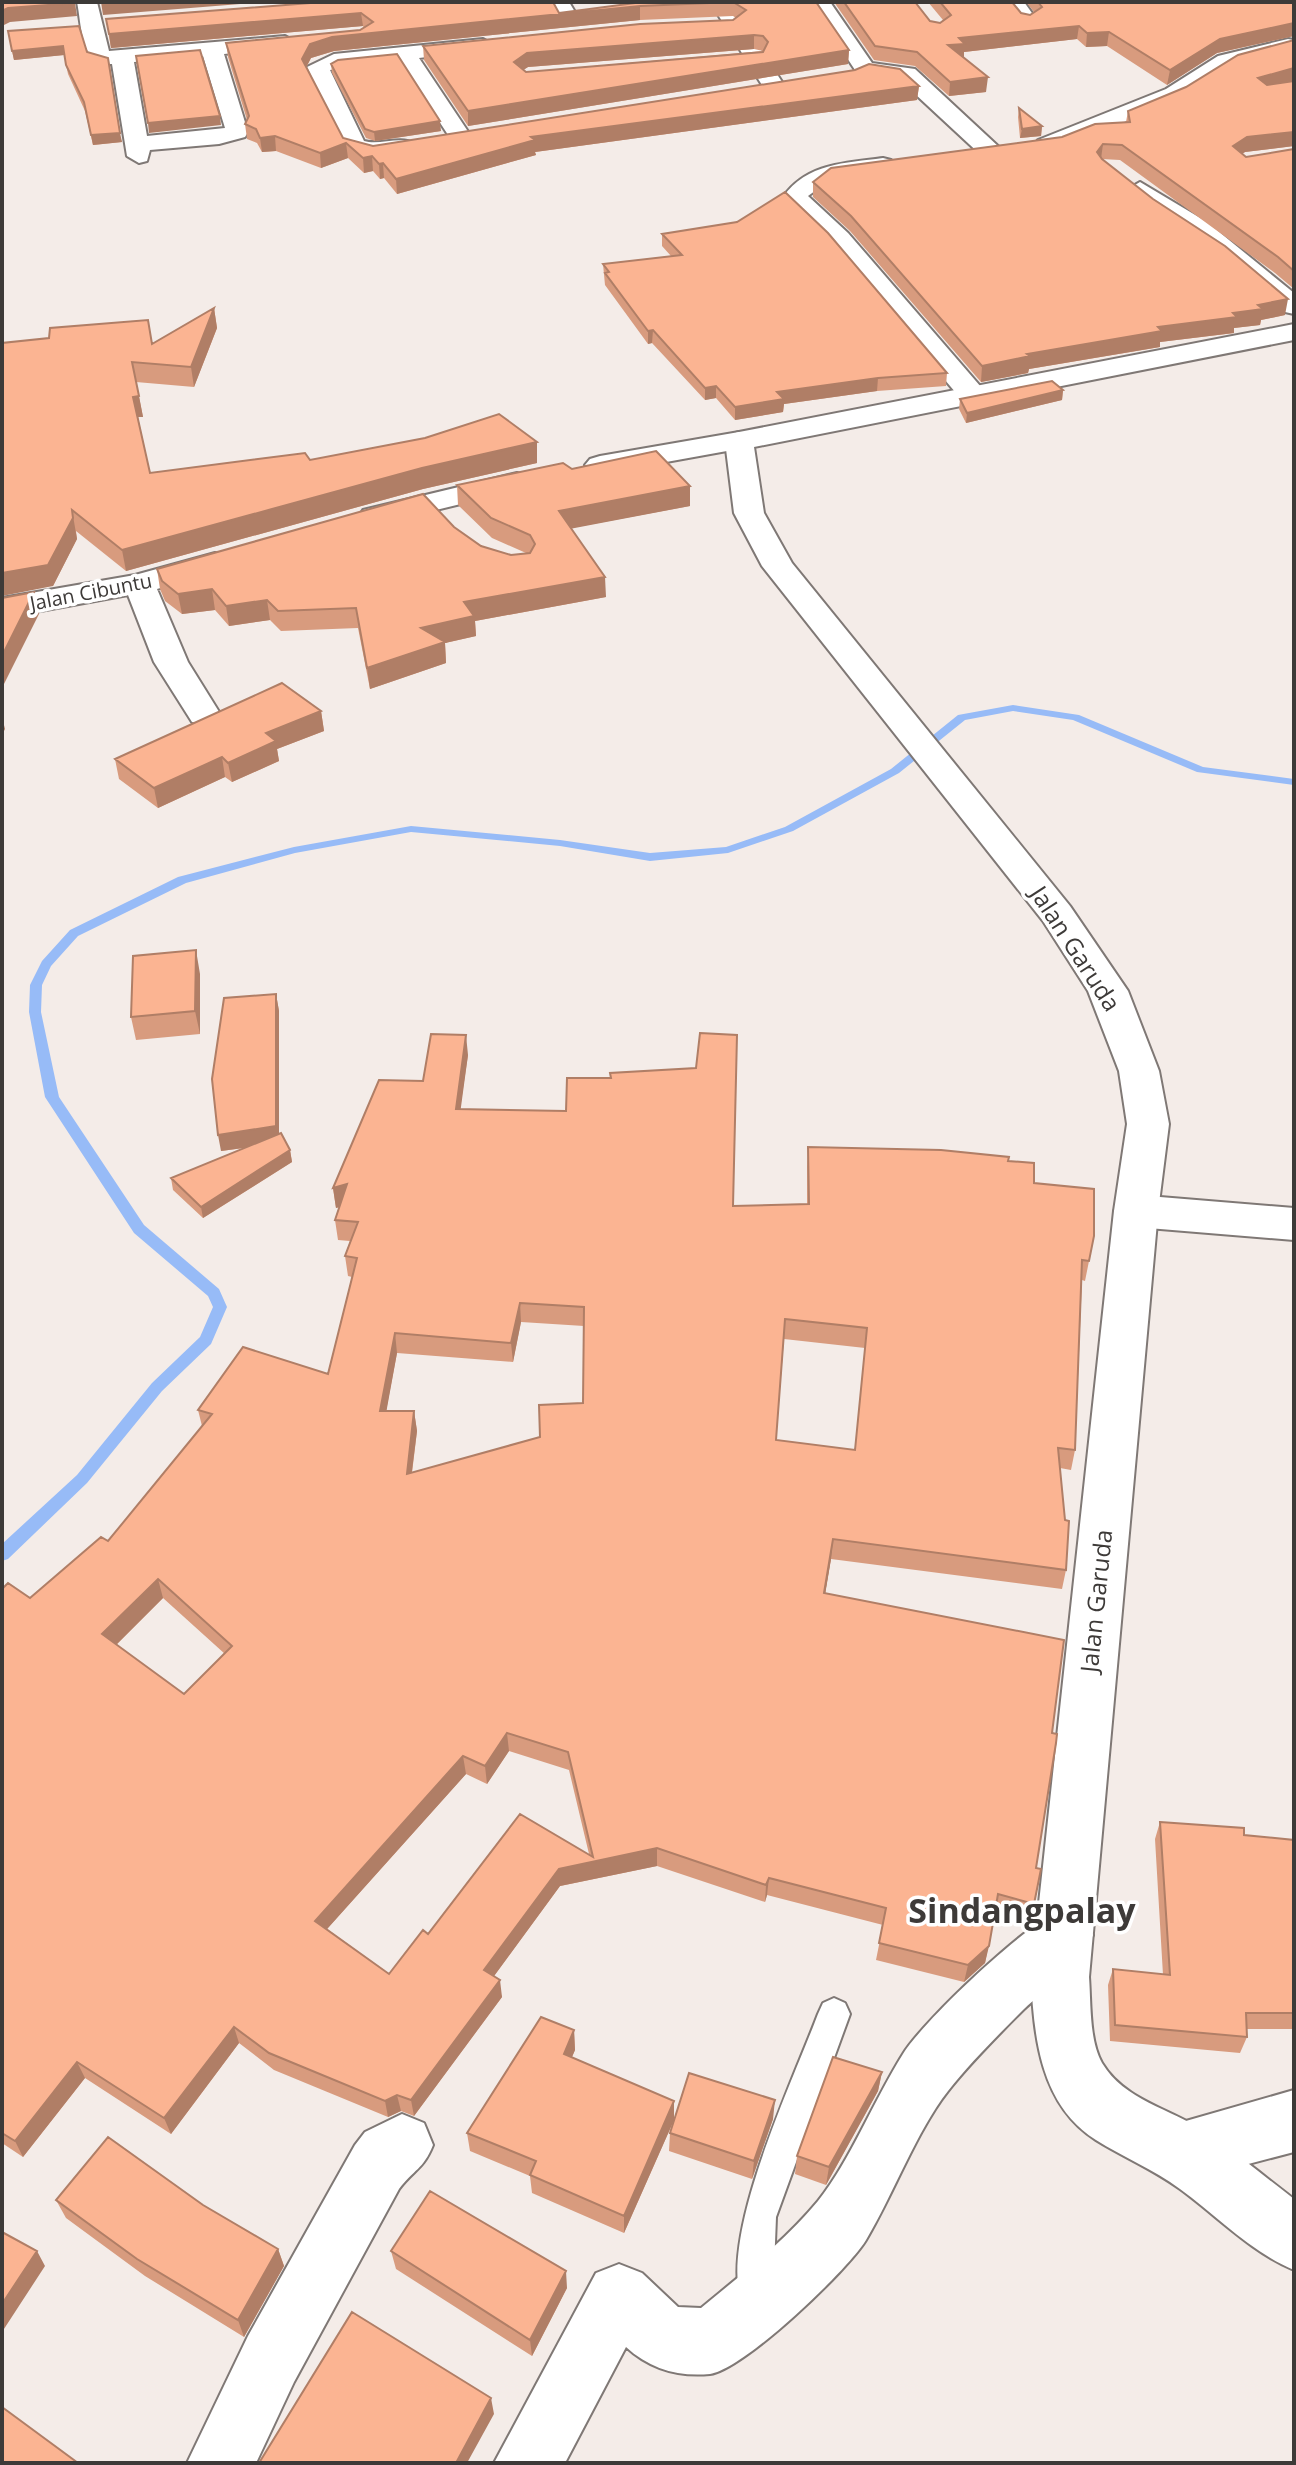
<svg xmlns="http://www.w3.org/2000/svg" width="1296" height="2465" viewBox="0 0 1296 2465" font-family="'Open Sans',sans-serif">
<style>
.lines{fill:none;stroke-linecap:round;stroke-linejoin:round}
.stream{fill:#97bbf7;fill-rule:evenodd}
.lane-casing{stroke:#7f7875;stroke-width:4}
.street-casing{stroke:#7f7875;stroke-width:4}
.secondary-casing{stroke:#7f7875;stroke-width:4}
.lane{fill:#fff;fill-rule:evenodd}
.street{fill:#fff;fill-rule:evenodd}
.secondary{fill:#fff;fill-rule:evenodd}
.wall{fill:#d89b7e;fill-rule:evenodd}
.shaded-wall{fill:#b07e66}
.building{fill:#fbb492;stroke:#b07e66;stroke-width:2;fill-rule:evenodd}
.labels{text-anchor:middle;stroke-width:7;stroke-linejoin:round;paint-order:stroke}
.far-street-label{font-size:20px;fill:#3d3a38;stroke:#fff}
.street-label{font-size:24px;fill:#3d3a38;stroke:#fff}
.near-quarter-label{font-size:34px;font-weight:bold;fill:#3d3a38;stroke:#fff}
</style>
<rect width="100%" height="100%" fill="#f4ece8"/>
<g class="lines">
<!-- stream -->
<path class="stream" d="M1013,705L1079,715L1203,767L1294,779V785L1197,772L1073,720L1013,711L965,720L899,773L793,831L728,853L650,861L560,846L411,832L295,853L186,883L78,936L51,966L42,985L41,1012L59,1097L144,1225L219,1289L227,1307L211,1344L162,1391L87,1483L8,1559L2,1561V1544L77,1475L152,1383L200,1337L213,1307L208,1296L134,1233L45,1097L29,1012L30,985L42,961L70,930L178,877L294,847L411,826L560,840L650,853L726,847L785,827L891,769L958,715Z"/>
<defs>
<path id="lane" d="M834,1998L845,2003L850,2014L776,2217L773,2294L767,2306L755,2312L743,2306C716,2241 793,2081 818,2014L823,2003Z"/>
<path id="street" d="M77,2H97L109,51L285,36L296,42L285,48L224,54L248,132L245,137L219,144L150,150L147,161L139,163L127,156L112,64C80,67 82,26 77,2ZM203,56L225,128L147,136L134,62Z
M549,2H569L575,12C563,26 512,36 499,23L509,17L548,13L554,10Z
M710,2H730L786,88L783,93H767Z
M810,2H830L872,63L915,69L999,147L1003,152L999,157H983L900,80L857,73Z
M1003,2H1024L1037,20L1027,26L1020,24Z
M483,39L494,45L490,49L419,58L473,139L462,146L454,144L399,60L330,70L364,141C381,146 406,133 418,147L414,152L375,158L347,151L307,67L334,54Z
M1288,39L1294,40V50L1234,66L1182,99L1054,150L1046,152L1034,145L1038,140L1166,89L1218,56Z
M883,158L891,160L895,165L891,170L830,180L808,196L848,233L981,387L985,393L981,399H961L830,243L783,197C807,163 845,163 883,158Z
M1140,182L1207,222L1294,293V314L1285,312L1189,232L1132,194L1128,189Z
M739,432L749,435L753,441L749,447L600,474L590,471L585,465L590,459L600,456Z
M517,473L527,476L532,482L527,488L374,525L363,522L359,516L363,510Z
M215,553L226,555L231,562L226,569L157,589L188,662L221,715L216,722L204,725L192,722L154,662L128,595L2,618V598L135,575Z
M1136,1195L1294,1208V1240L1136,1227L1121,1222L1114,1211L1121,1200Z
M1064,1908L1084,1916L1093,1935C1079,1967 1048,1986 1023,2010C998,2035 970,2063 948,2091C917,2130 893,2195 866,2240C848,2270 743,2370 710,2374C678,2377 650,2369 626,2347L565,2463H494L596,2273L619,2264L642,2273L678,2307L701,2308C742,2274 784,2242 818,2201C849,2163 875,2098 903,2054C924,2020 1028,1922 1064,1908Z
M1294,2090V2152L1180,2182L1158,2173L1149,2151L1158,2129Z
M402,2114L424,2123L433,2145C423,2170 414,2169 399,2189L294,2382L256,2463H187L248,2336L355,2145L365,2132Z"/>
<path id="secondary" d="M1294,324V340L754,447L764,513L792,563L1070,906L1128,991L1159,1071L1169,1124L1158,1211L1089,1977C1091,2003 1089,2040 1102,2063C1124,2100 1171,2109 1204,2131C1235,2152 1264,2176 1294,2199V2270C1251,2252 1217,2216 1180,2189C1153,2169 1123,2157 1096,2140C1040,2105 1034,2036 1031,1977L1114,1211L1127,1124L1119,1071L1088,991L1043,921L762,566L734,513L725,441L729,435L739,432Z"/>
</defs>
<!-- lane casing -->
<use href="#lane" class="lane-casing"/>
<!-- street casing -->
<use href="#street" class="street-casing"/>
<!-- secondary casing -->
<use href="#secondary" class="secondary-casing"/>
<!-- lane -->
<use href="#lane" class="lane"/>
<!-- street -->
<use href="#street" class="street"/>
<!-- secondary -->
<use href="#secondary" class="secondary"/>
</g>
<!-- wall -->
<path class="wall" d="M323,2L559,13L635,3L634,2H816L849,50L848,64L468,126L424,60L423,46L733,20L736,18L733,16L640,20L334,51L311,58L306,68L343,138L373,146L919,86L917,100L535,152L536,155L397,194L384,178L380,179L373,171L364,173L348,158L321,168L276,151L262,152L257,143L247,139L245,124L247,120L228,57L226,43L360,30L364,28L363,26L111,48L106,19ZM754,49L763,51L526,72L523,70L528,67Z
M834,2H915L930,21L940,23L943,20L928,2H1012L1021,13L1030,15L1034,12L1026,2H1294V36L1217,53L1167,85L1107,46L1086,47L1077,39L964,52V58L986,92L949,96L915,66L874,60Z
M8,31L87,52L122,142L93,145L85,111L68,74L64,55L14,60Z
M1294,40V148V146L1245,152L1242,154L1246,157L1294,149V289L1275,273L1120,160L1102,159L1285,315L1261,320L1260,325L1234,328V333L1160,342V347L1029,369L1028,373L981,382L850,231L813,197V182L1062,137L1126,122L1128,111L1186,87Z
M331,64L441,131L375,141L366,138L332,73Z
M1019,108L1042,126L1041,136L1020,138L1018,117Z
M662,234L947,373L946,386L877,391L784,404L783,412L735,420L716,398L705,400L652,343L648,344L605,285L603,264L671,256L662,246Z
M214,308L217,328L194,387L136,382L143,417H138L150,473L537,442V463L423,489L126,571L76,531L77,539L53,586L2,343L152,344Z
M1063,390L1062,400L966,423L959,409L960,399Z
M572,469L690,486V506L571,528L606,597L475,621L476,636L445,643L446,663L370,689L358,628L281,631L270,620L229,626L215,610L182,614L165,601L160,589L157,569L454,527L481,546L511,555L526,553L492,538L458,505L457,485Z
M321,711L324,731L277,749L279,761L232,782L225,777L158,808L119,779L115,759Z
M200,974V1034L136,1040L131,1017Z
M276,994L279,1011V1134L290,1150L292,1162L203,1218L173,1190L171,1178L244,1148L221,1151Z
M468,1055L460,1109L733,1206L807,1205V1167L808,1147L1008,1161L1094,1236L1085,1281L1082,1280L1075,1450L1071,1470L1060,1468L1066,1570L1062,1589L831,1559L825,1594L1052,1733L1036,1868L1034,1904L1030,1922L995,1912L985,1963L964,1982L876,1960L883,1925L767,1895L765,1902L657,1866L560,1886L494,1976L502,1997L414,2116L401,2111L388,2117L274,2070L239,2043L171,2134L85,2078L23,2157L2,2143V1589L30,1598L108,1541L202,1426L198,1410L328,1374L352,1277L348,1276L345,1256L350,1241L338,1240L335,1220L339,1207L336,1208L333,1188L423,1081ZM521,1322L584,1326L583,1403L540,1437L412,1473L417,1431L414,1411H386L397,1353L513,1362ZM784,1339L865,1348L855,1450L776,1440ZM163,1598L225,1654L184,1694L116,1645ZM509,1751L569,1770L589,1854L428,1934L389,1974L327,1929L466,1774L487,1784Z
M1160,1822L1244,1835L1294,1840V2029H1247V2037L1240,2053L1110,2041L1108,1985L1113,1969L1163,1975L1155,1839Z
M574,2030L575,2050L572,2057L674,2101V2120L624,2233L532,2193L530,2176L470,2151L467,2133Z
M882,2072L878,2091L826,2185L795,2174L797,2156Z
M773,2119L752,2179L669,2151L670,2133Z
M56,2200L278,2249L284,2266L244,2337L145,2276L66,2218Z
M391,2251L567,2288L532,2356L396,2269Z"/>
<!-- shaded-wall -->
<path class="shaded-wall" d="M101,2H267L103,15Z
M75,3L77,16L10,22L2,26V11L8,8Z
M640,6V20L334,51L311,58L303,73L302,59L310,44L332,37Z
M361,13L363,26L111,48L109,34Z
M1294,23V36L1217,53L1167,85L1170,70L1220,39Z
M1079,26L1077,39L964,52V58L948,45L959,38Z
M1109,32L1107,46L1086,47L1087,33Z
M754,35V49L528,67L514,76V62L527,53Z
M63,46L64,55L14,60L12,51Z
M849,50L848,64L468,126V111Z
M1294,68L1293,81L1255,93L1258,78Z
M988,77L986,92L949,96L950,82Z
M919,86L917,100L535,152L536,155L397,194L396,179L531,137Z
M220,116L221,125L149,133L148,123Z
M440,121L441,131L375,141L374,132Z
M1042,126L1041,136L1020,138L1022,129Z
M1294,132V146L1245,152L1230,161L1233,146L1247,137Z
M120,133L122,142L93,145L91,135Z
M275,136L276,151L262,152L260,138Z
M346,143L348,158L321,168L320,153Z
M1103,144L1101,159L1097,152Z
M372,156L373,171L364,173L363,158Z
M383,163L384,178L380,179L379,164Z
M1288,299L1285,315L1261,320L1260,325L1234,328V333L1160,342V347L1029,369L1028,373L981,382L982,366L1027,354L1158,327L1233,313L1258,305Z
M214,308L217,328L194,387L191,367Z
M653,330L652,343L648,344V331Z
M878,378L877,391L784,404L783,412L735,420V407L777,392Z
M716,386V398L705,400V388Z
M1063,390L1062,400L966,423L967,413Z
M139,396L143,417H137L133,397Z
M537,442V463L423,489L126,571L122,550L422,468Z
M690,486V506L559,531V511Z
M72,510L77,539L53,586L2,596V573Z
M605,577L606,597L475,621L476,636L445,643L446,663L370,689L367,668L421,628L464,602Z
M212,589L215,610L182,614L178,594Z
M34,592L39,614L2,688V656Z
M267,600L270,620L229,626L226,606Z
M321,711L324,731L277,749L279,761L232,782L228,763L266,733Z
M2,717L5,729L2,735Z
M222,757L225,777L158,808L154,788Z
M196,950L200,974V1034L195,1011Z
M276,994L279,1011V1143L221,1151L218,1135Z
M466,1035L468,1055L458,1129L456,1109Z
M290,1150L292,1162L203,1218L201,1207Z
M347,1184L350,1204L336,1208L333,1188Z
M520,1303L521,1322L513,1362L511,1343Z
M395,1333L397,1353L383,1430L380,1411Z
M414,1411L417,1431L409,1494L407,1474Z
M833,1539L831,1559L822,1613L824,1593Z
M158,1579L163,1598L108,1653L102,1634Z
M507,1733L509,1751L487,1784L485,1766Z
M463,1756L466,1774L319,1938L315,1921Z
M657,1848V1866L560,1886L486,1987L484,1970L559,1869Z
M769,1878L767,1895L765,1902L766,1885Z
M989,1946L985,1963L964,1982L968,1965Z
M500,1980L502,1997L414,2116L411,2100Z
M234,2027L239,2043L171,2134L164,2118Z
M574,2030L575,2050L565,2073L564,2054Z
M77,2062L85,2078L23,2157L15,2141Z
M882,2072L878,2091L826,2185L829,2167Z
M397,2095L401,2111L388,2117L385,2101Z
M775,2100L773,2119L752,2179L754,2161Z
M674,2101V2120L624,2233V2216Z
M278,2249L284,2266L244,2337L238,2320Z
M37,2251L45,2266L2,2332V2304Z
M566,2271L567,2288L532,2356L530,2340Z
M491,2398L494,2414L467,2463H456Z"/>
<!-- building -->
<path class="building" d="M2,2H75V3L8,8L2,11Z
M323,2H553L559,13L643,2H816L849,50L468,111L423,46L640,24L733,20L746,10L733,2L640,6L332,37L310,44L302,59L343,138L373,146L855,70L869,64L900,69L919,86L531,137L535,140L396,179L383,163L379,164L372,156L363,158L346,143L320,153L275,136L260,138L256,129L245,124L249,116L226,43L360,30L373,22L361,13L109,34L106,19ZM754,35L763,36L768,42L763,52L526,72L514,62L527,53Z
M844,2H915L930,21L940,23L951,15L940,2H1012L1021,13L1030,15L1042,7L1038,2H1294V23L1220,39L1170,70L1109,32L1087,33L1079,26L959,38L965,44L948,45L988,77L950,82L917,52L875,46Z
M79,26L87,52L108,58L120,133L91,135L84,102L66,65L63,46L12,51L8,31Z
M1294,40V68L1258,78L1267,85L1294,81V132L1247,137L1233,146L1246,157L1294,149V271L1278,257L1122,145L1103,144L1097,152L1102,159L1153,199L1225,246L1288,299L1258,305L1263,309L1233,313L1237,317L1158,327L1162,331L1027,354L1030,356L982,366L851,216L813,182L831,168L1062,137L1095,124L1130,122L1128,111L1186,87L1238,55Z
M200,50L220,116L148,123L136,56Z
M397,54L440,121L374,132L365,129L331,64L338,60Z
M1019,108L1042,126L1022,129Z
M785,192L828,233L947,373L878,378L777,392L784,399L735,407L716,386L705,388L653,330L648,331L605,273L609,272L603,264L682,255L662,234L737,222Z
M214,308L191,367L132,362L139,396L133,397L150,473L305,453L310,460L425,438L499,414L537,442L422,468L122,550L72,510L73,518L48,565L2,573V343L49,338L50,328L148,320L152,344Z
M1052,381L1063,390L967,413L960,399Z
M656,451L690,486L559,511L605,577L464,602L474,616L421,628L445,642L367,668L356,608L278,611L267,600L226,606L212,589L178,594L162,581L157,569L423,494L454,527L481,546L511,555L530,553L535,544L530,535L491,518L457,485L563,463L572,469Z
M34,592L2,656V598Z
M282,683L321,711L266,733L276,741L228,763L222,757L154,788L115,759Z
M196,950L195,1011L131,1017L133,956Z
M276,994V1126L218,1135L212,1079L224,998Z
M700,1033L737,1035L733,1206L809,1204L808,1147L941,1150L1009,1157L1008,1161L1034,1163V1183L1094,1189V1236L1089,1261L1082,1260L1075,1450L1058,1448L1065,1520L1069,1521L1066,1570L833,1539L824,1593L1064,1640L1052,1733L1057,1734L1056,1743L1036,1868L1041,1869L1034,1904L998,1894L989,1946L968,1965L879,1943L886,1908L769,1878L766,1885L657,1848L559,1869L484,1970L500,1980L411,2100L397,2095L385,2101L269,2053L234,2027L164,2118L77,2062L15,2141L2,2133V1589L8,1583L30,1598L101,1537L108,1541L212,1414L198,1410L243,1347L328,1374L357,1258L345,1256L358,1222L335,1220L347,1184L333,1188L379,1080L423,1081L431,1034L466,1035L456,1109L566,1111L567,1078H611L610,1073L696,1068ZM520,1303L584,1307L583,1403L539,1405L540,1437L407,1474L414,1411H380L395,1333L511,1343ZM785,1319L867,1328L855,1450L776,1440ZM158,1579L232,1646L184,1694L102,1634ZM507,1733L568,1752L593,1857L520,1814L428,1934L423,1930L389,1974L315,1921L463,1756L485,1766Z
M281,1133L290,1150L201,1207L171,1178Z
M1160,1822L1244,1828V1835L1294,1840V2013H1246L1247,2037L1115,2025L1113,1969L1170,1975Z
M541,2017L574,2030L564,2054L674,2101L624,2216L530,2175L536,2161L467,2133Z
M833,2057L882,2072L829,2167L797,2156Z
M689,2073L775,2100L754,2161L670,2133Z
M108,2137L203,2205L278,2249L238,2320L137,2259L56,2200Z
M430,2191L566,2271L530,2340L391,2251Z
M2,2232L37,2251L2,2304Z
M352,2312L491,2398L456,2463H259Z
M2,2407L78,2463H2Z"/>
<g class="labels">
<!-- far-street labels -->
<g class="far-street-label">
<text transform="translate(91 592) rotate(-11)" y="7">Jalan Cibuntu</text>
</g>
<!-- street labels -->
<g class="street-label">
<text transform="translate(1075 949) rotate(57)" y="8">Jalan Garuda</text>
<text transform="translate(1097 1601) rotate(-84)" y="8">Jalan Garuda</text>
</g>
<!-- near-quarter labels -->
<g class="near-quarter-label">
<text x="1022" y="1923">Sindangpalay</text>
</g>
</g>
<!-- border -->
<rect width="1296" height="2465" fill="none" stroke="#3d3a38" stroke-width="8"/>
</svg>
